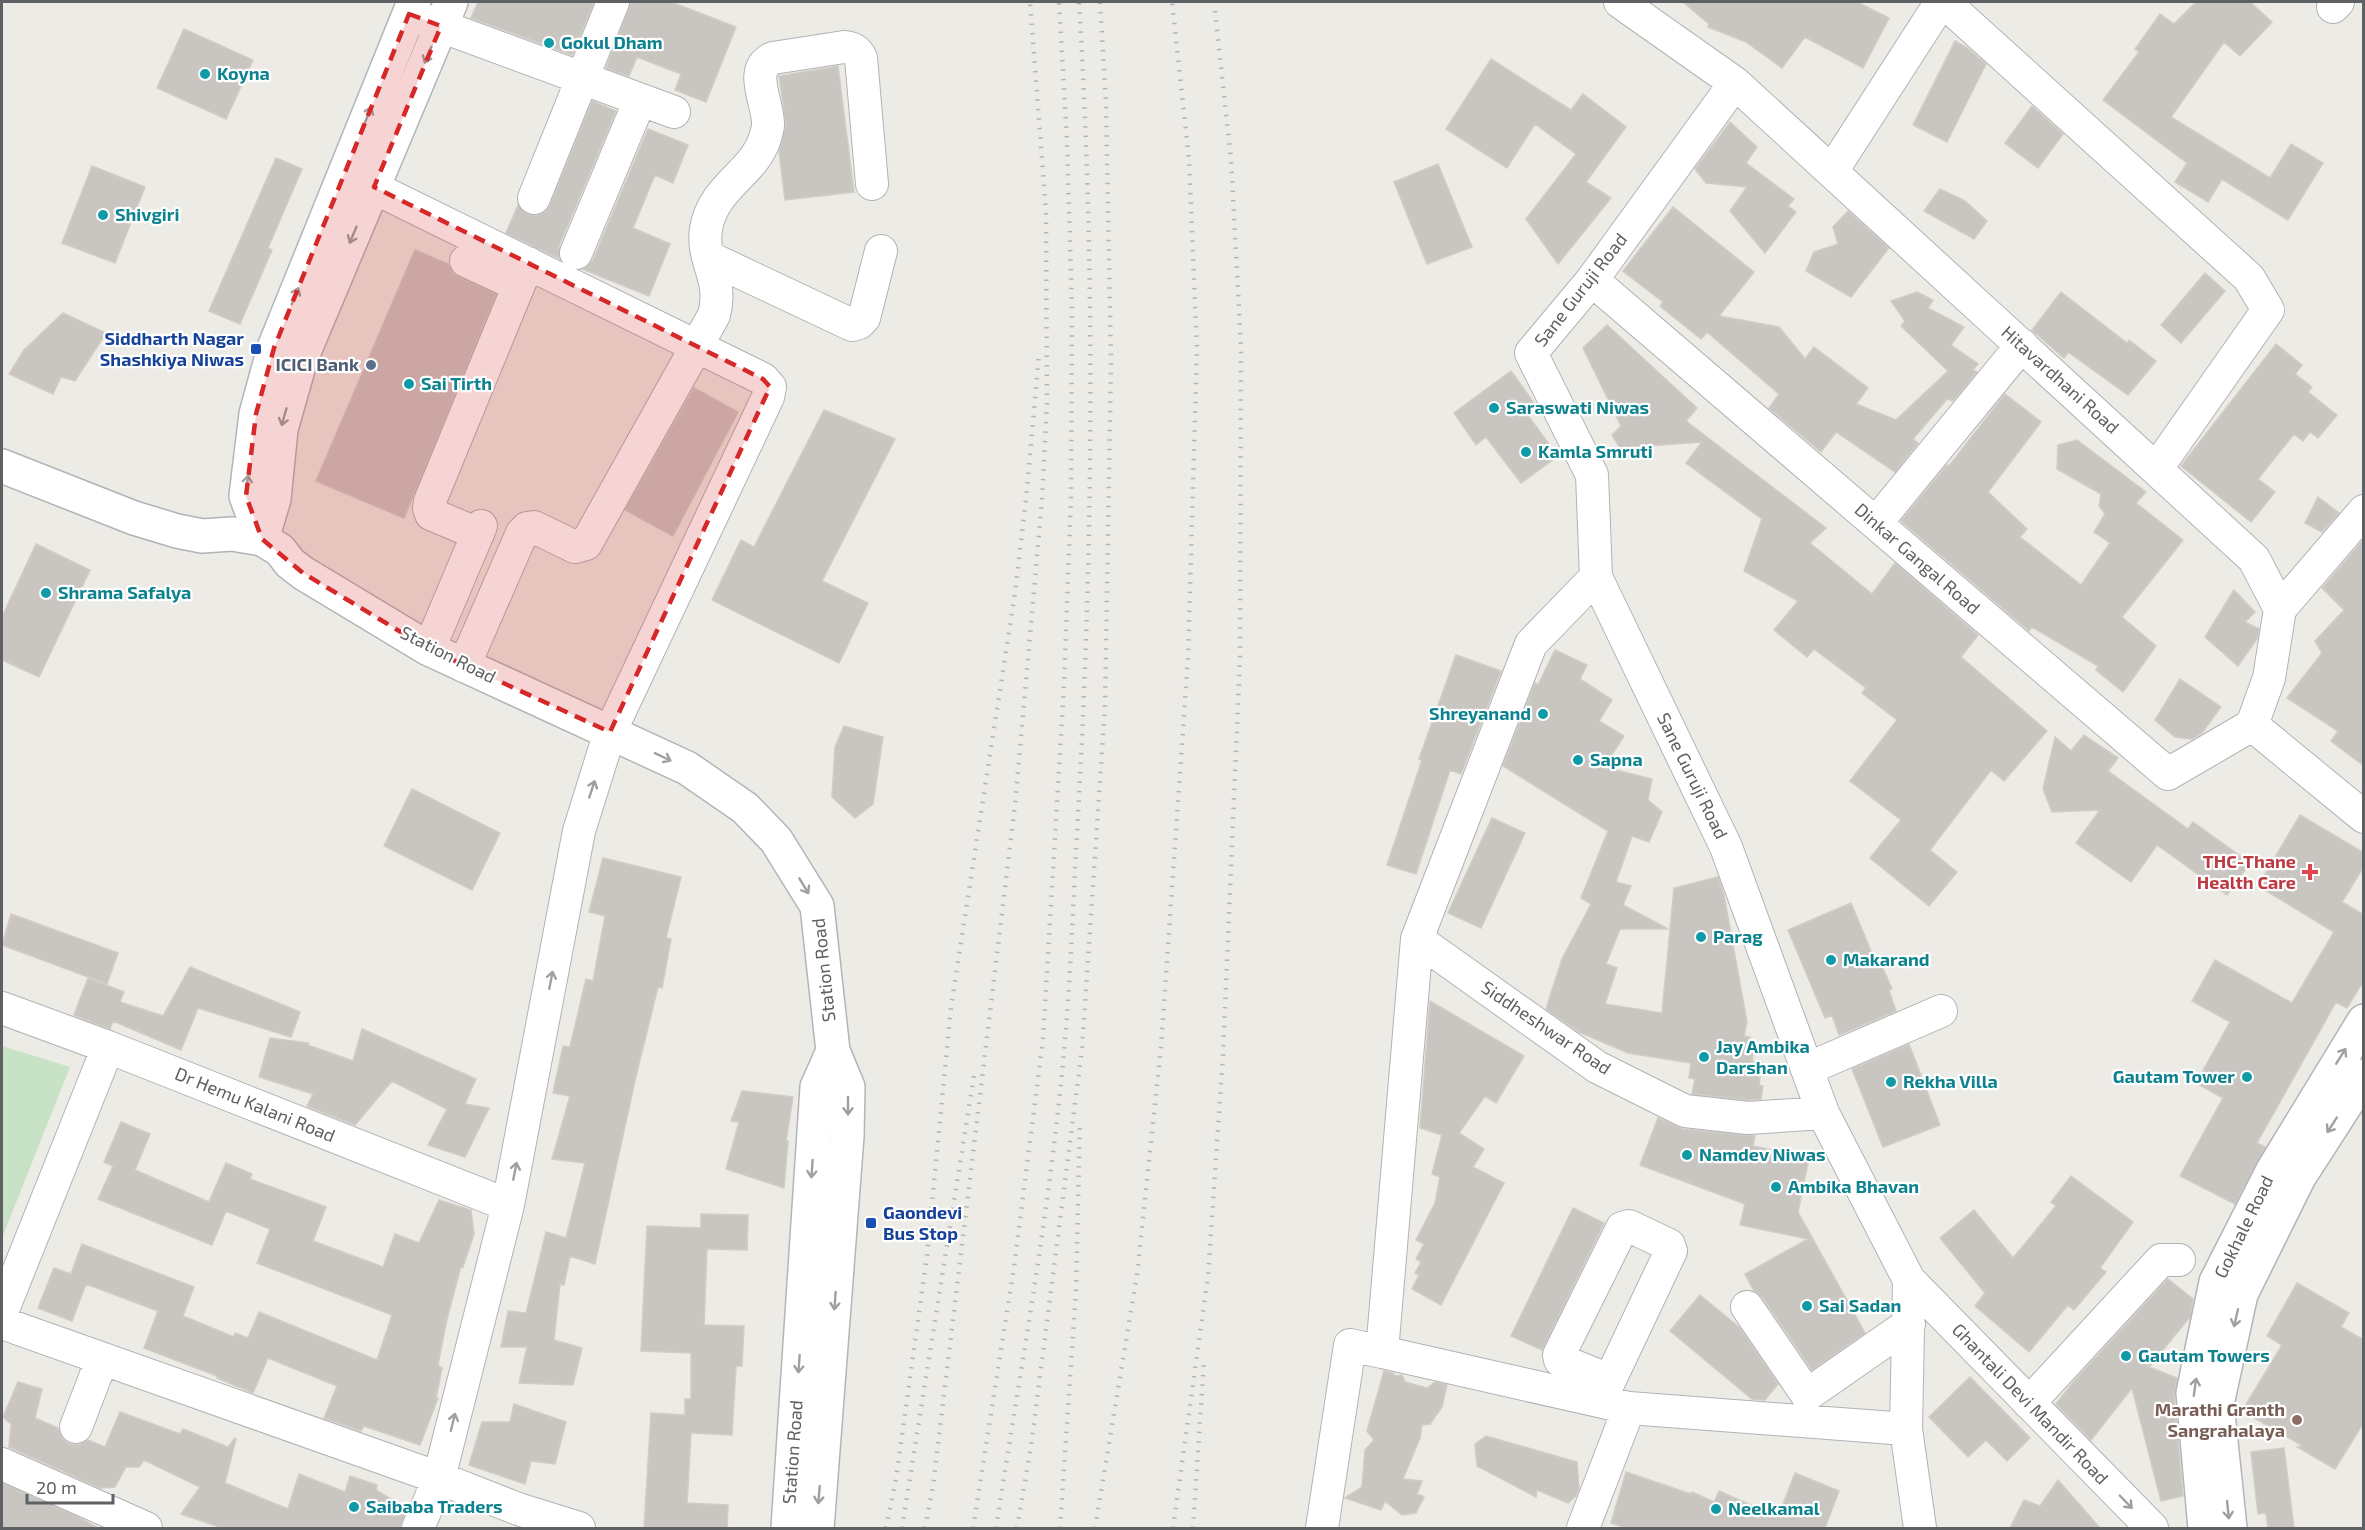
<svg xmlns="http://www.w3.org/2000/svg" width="2365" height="1530" viewBox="0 0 2365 1530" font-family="'Exo 2',sans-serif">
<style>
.green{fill:#c8e2c5}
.building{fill:#c9c6c2;stroke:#d1ccc4;stroke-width:1.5}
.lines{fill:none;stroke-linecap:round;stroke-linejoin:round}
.minor-casing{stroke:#b0b3b6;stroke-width:34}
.tertiary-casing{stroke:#b0b3b6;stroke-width:36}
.secondary-casing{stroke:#b2b5b8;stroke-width:36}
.minor{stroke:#fff;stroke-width:32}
.tertiary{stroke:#fff;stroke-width:33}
.secondary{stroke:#fff;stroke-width:33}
.rail{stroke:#b3b4b4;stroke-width:4.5;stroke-dasharray:1.5 8;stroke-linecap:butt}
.oneway{stroke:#9ea0a2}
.marked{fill:#d62828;fill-opacity:0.2;stroke:#d62828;stroke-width:4.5;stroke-dasharray:12 8;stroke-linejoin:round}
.culture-dot{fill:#0f9aa8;stroke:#fff;stroke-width:2}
.transit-dot{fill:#1a4fb4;stroke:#fff;stroke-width:2}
.service-dot{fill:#5c6f8a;stroke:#fff;stroke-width:2}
.health-dot{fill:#e0444e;stroke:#fff;stroke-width:2}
.education-dot{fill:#8d6e63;stroke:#fff;stroke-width:2}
.labels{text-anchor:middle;stroke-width:4.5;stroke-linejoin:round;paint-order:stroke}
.culture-label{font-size:18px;font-weight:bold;fill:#0d838f;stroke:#fff;text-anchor:start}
.street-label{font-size:18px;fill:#5d6164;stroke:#fff}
.transit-label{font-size:18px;font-weight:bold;fill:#164399;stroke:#fff;text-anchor:end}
.service-label{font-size:18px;font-weight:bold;fill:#4e5e75;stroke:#fff;text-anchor:end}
.health-label{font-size:18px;font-weight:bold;fill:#be3a42;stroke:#fff;text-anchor:end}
.education-label{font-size:18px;font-weight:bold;fill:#785e54;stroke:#fff;text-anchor:end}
</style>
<rect width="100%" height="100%" fill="#edebe5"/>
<!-- green -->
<path class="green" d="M2,1046L70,1067L2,1238Z"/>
<!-- building -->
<path class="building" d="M478,2H594L572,55L471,18Z
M631,2H671L736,27L706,102L675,90L681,74L637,57L629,76L606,68Z
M1683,2H1857L1889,18L1863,68L1805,37L1782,68L1746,42L1708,27L1709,24Z
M2196,2H2250L2272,22L2240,56L2224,42L2171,117L2270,178L2291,144L2323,163L2288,220L2222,179L2208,202L2175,182L2187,163L2103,100L2139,52L2135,49L2160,14L2174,24Z
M184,29L253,60L226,119L157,88Z
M1955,41L1966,47L1986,64L1947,142L1913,125Z
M1491,59L1571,110L1583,94L1626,127L1586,182L1611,198L1558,264L1526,219L1576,154L1535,124L1507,168L1446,129Z
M838,66L854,192L785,200L779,151L786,124L779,76Z
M592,101L616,111L559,246L560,259L506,233L518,205L527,214L536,216L545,212L550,205Z
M2032,106L2063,134L2038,168L2005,143Z
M1730,122L1757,147L1746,163L1794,199L1788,206L1796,212L1765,253L1730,211L1747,187L1706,183L1695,169Z
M648,129L688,145L673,183L655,175L633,228L670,244L649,296L582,269L593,260Z
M276,158L302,169L268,248L272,250L240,324L209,311Z
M1438,164L1472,247L1427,264L1394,182Z
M92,166L145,187L115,263L62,243Z
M1940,189L1965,201L1987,221L1974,239L1924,211Z
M1673,207L1754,272L1719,316L1779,327L1805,359L1814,347L1868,388L1856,404L1896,420L1948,371L1901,326L1905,321L1891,301L1917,292L1933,300L1928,308L1964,327L1951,345L1978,364L1973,370L1977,372L1953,401L1947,399L1913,439L1918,443L1895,472L1836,432L1821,452L1769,408L1779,394L1707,332L1701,339L1660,306L1663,302L1623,271Z
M1848,211L1889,248L1851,297L1806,271L1814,252L1838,244L1833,227Z
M415,250L448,264L452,272L458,277L496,294L404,518L316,481Z
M2205,273L2225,291L2181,343L2161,325Z
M2061,292L2127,343L2129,340L2156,361L2128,395L2068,352L2064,358L2032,330Z
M63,313L106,333L75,381L61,377L53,394L9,374L24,350Z
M1607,325L1697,408L1686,421L1826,528L1810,543L1872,594L1895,563L1978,635L1961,657L2047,731L2004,781L1991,770L1930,850L1957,872L1929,906L1870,858L1901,820L1850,781L1897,720L1862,693L1866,688L1814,649L1807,657L1774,630L1798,601L1744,571L1762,519L1686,463L1702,442L1620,448L1612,435L1621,426L1583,348Z
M2276,344L2302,365L2295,374L2312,387L2308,392L2337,415L2318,438L2310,432L2303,441L2294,434L2258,479L2275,492L2251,522L2181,466Z
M1511,371L1534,403L1524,410L1558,456L1521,483L1486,437L1476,445L1454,413Z
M694,388L738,412L673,536L625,510Z
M2005,394L2041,422L1988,492L2027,529L2020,537L2081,585L2110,543L2094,532L2105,514L2099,506L2101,494L2057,469L2058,445L2077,440L2146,492L2136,503L2183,540L2122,617L2156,646L2123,692L2096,670L2098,666L2032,627L2029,631L1901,521L1947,465L1949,466Z
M824,410L895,439L822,581L868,603L839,663L712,600L741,540L754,547Z
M2318,497L2339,513L2322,532L2305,523Z
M2364,539V766L2331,741L2338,731L2287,698L2322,653L2315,641L2344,610L2322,588Z
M36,544L90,570L39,677L2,660V617Z
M2234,590L2255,612L2245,622L2259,629L2257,639L2238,666L2205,637Z
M1555,650L1587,665L1580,679L1612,700L1599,721L1624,736L1604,767L1652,779L1648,800L1662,812L1649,842L1632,836L1616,882L1631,886L1623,905L1668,929H1620L1606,964L1617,968L1605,1004L1662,1013L1674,888L1718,877L1724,895L1747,1022L1744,1036L1750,1037L1749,1046L1754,1047L1752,1061L1762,1062L1759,1085L1763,1086L1761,1099L1748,1100L1692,1094L1695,1079L1689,1078L1691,1063L1628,1053L1579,1032L1546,1009L1562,959L1591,904L1581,898L1608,831L1503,766L1535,683L1538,685Z
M1456,655L1501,671L1461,774L1450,770L1416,874L1387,865L1422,760L1419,759Z
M2180,679L2221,707L2202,733L2192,739L2175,737L2155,720Z
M844,726L883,737L873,804L855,818L832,797L835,747Z
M2084,735L2118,758L2108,771L2188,829L2193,822L2250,863L2227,895L2157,845L2131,882L2076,843L2100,810L2052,812L2043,789L2055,737L2071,751Z
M412,789L500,833L472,890L384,846Z
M2300,815L2364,853V866L2342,902L2364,915V980L2347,1008L2336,1002L2257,1143L2265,1147L2235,1204L2180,1176L2223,1098L2196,1083L2230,1022L2192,1001L2215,960L2292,1003L2334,932L2258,886Z
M1492,818L1525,833L1481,928L1448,913Z
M603,858L681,877L666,938L671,939L662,988L658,987L636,1076L595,1264L570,1256L564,1285L560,1284L554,1340L582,1348L573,1385L519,1383L527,1347H501L508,1311L526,1313L546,1232L566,1238L585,1163L552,1159L570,1096L553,1093L563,1046L570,1047L586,979L593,981L605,916L589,912Z
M1851,903L1874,958L1878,957L1892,989L1889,990L1896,1011L1839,1035L1832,1015L1825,1018L1788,930Z
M11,914L118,953L107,984L2,945Z
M190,967L300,1012L291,1037L198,1008L181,1050L113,1021L110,1029L74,1015L88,978L124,992L120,1002L163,1016Z
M1430,1001L1524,1056L1496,1103L1485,1096L1459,1133L1484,1149L1473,1167L1504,1183L1441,1305L1412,1289L1419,1275L1415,1273L1421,1262L1416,1259L1424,1244L1416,1240L1435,1203L1440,1177L1432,1174L1442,1135L1420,1128Z
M362,1029L476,1079L465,1104L489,1108L465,1157L428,1145L447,1109L392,1081L355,1125L307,1106L313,1094L259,1077L270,1038L309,1043L308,1045L353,1061Z
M1909,1044L1940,1125L1883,1147L1852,1069Z
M742,1091L793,1097L786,1141H788L784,1188L726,1169L739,1122L731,1121Z
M1658,1118L1683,1129L1755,1136L1753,1146L1809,1158L1798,1212L1865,1333L1812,1370L1762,1297L1754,1291L1745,1274L1808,1239L1740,1225L1745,1204L1640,1165Z
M121,1122L150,1134L135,1170L209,1202L226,1163L252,1174L250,1179L326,1207L313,1241L383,1267L395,1234L419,1243L439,1200L471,1210L474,1234L463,1267L461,1266L447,1319L438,1365L442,1368L436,1398H438L420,1445L364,1426L361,1431L324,1418L337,1386L268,1358L253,1393L217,1378V1376L144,1348L158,1311L86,1284L72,1321L38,1308L54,1268L71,1274L82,1244L194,1287L183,1316L234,1337L235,1333L248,1338L259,1312L377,1360L392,1315L257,1263L270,1229L226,1211L212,1245L98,1199L113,1166L104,1162Z
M2071,1176L2133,1222L2100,1268L2106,1272L2074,1310L2068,1305L2029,1352L1975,1306L1985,1293L1940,1238L1974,1210L2013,1258L2056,1206L2051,1202Z
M1573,1208L1604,1223L1542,1350L1511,1336Z
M701,1214L748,1215L747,1250L707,1249L704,1325L744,1326L742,1366H736L732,1435L691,1433L687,1503L728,1505L727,1528H644L651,1413L685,1415V1399H691V1353L641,1351L647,1226L701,1228Z
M2168,1279L2193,1299L2190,1317L2149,1367L2177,1378L2174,1395L2183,1496L2161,1501L2132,1388L2091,1440L2056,1404L2075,1380Z
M2297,1283L2349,1313L2341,1327L2364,1340V1422L2335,1469L2297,1447L2303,1446L2242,1411L2282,1345L2267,1336Z
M1700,1295L1740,1328L1778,1384L1765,1400L1752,1399L1670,1331Z
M1384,1371L1393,1373L1396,1376L1402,1375L1405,1382L1427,1388L1435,1382L1447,1385L1442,1407L1430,1424L1422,1425L1420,1438L1403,1479L1422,1481L1417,1494L1424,1497L1416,1513L1402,1515L1385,1501L1381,1510L1345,1498L1362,1487L1365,1450L1374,1440L1367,1431Z
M1970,1377L2030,1438L2007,1461L1986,1440L1968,1457L1929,1417Z
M18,1382L42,1389L35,1418L58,1428L62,1438L69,1444L79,1445L88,1440L105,1447L120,1412L180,1434L183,1429L228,1447L235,1438L236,1439L225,1483L288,1509L299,1474L345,1492L350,1476L377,1485L376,1490L407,1509L400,1528H222L181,1514L200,1487L144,1460L139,1467H126L115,1487L100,1488L9,1447L11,1424L3,1417Z
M514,1404L566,1422L555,1464L531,1461L525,1484L469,1465L482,1422H510Z
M1486,1436L1577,1462L1579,1489L1576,1496L1568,1503L1537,1490L1536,1497L1477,1466L1475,1444Z
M2284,1448L2294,1528H2268L2266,1513L2258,1514L2251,1452Z
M1626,1472L1691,1494L1692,1492L1714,1502L1719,1491L1778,1517L1795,1473L1839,1491L1825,1528H1626L1611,1523Z
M2058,1480L2100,1528H2010L2024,1500L2040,1506Z
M2,1483L76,1516L98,1528H2Z"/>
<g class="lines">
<defs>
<path id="minor" d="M1620,2L1735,83L2254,559L2280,609L2269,678L2252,725
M1944,2L2249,278L2268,310L2157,468
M2333,7L2338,2
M416,17L674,112
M1735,83L1592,280L1531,353L1592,475L1596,577L1726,847L1823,1113L1909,1280L1906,1429L1920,1528
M1832,171L1941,2
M350,176L763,379L770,387L768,397L610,732L579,831L508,1205L439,1478L418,1528
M534,198L613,2
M576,253L640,100
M708,257L852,325L859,323L864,318L881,251
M466,261L518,285
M1592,280L2168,774L2252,725
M1876,523L2022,345
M478,534L431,514L429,508L430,501L528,263
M2280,609L2364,511
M429,649L481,526
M464,666L522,533L527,528L534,527L575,547L586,544L714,315C724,278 701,262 706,229C713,186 754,174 765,138C766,134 768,129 768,125C769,103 747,70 773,58L844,47C853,48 857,50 861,58L872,184
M2252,725L2364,817
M1417,939L1597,1067L1685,1111L1748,1118L1823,1113
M2,1008L108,1047L508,1205
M1807,1069L1941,1011
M1909,1280L2152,1528
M1747,1307L1807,1395L1909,1324
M2,1312L108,1047
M2,1323L439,1478L518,1509L579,1528
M1382,1352L1629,1408L1906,1429
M1600,1401L1671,1251L1669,1245L1629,1226L1622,1228L1559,1355L1560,1360L1609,1380
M2029,1403L2161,1260H2179
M76,1427L102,1359
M2,1464L146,1528
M1322,1528L1350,1345L1382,1352L1417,939L1531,644L1596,577
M1583,1528L1629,1408"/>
<path id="tertiary" d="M2,466L134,518L177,531L202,536L232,534L262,539"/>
<path id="secondary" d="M262,539L280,550L290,563L303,573L429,649L687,768L745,808L776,840L817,906L833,1051L817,1087L788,1528
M262,539L274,499L281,429L301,359L451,2
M262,539L246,496L256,414L274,348L414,2
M817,1528L847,1136L848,1087L833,1051
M2205,1528L2193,1393L2216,1282L2273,1170L2364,1021
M2230,1528L2217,1404L2241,1294L2299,1177L2364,1076"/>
</defs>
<!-- minor casing -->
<use href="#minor" class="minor-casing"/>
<!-- tertiary casing -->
<use href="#tertiary" class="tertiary-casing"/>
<!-- secondary casing -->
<use href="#secondary" class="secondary-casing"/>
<!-- minor -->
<use href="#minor" class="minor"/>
<!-- tertiary -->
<use href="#tertiary" class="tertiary"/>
<!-- secondary -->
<use href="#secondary" class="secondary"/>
<!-- rail -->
<path class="rail" d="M886,1528L896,1479L927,1255L951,1007L1015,593L1026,499L1039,354
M902,1528L975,1069
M925,1528L933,1486L1015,805L1042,500L1047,404L1046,211L1030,2
M973,1528L1014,1267L1043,1039L1064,685L1071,497L1072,309L1067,141L1059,2
M996,1528C1021,1366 1051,1204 1065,1040C1071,971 1073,902 1077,833C1093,556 1096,279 1079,2
M1017,1528L1031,1446L1082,1049L1105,707L1111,362L1106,103L1100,2
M1060,1528L1076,1290L1080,1121
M1095,1528L1137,1275L1161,1047L1188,658L1197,350L1189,159L1172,2
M1173,1528L1208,1276L1223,1055L1240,657L1241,347L1231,159L1214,2
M1193,1528L1204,1361"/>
</g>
<!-- one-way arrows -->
<defs><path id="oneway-shaft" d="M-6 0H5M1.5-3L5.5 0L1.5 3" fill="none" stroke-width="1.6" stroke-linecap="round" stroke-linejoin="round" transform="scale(1.5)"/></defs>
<g class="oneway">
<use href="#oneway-shaft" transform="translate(428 55) rotate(113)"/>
<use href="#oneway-shaft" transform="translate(368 115) rotate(-68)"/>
<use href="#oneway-shaft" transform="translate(353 235) rotate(113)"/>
<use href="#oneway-shaft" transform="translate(295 296) rotate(-68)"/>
<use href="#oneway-shaft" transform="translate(284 417) rotate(106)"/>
<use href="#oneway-shaft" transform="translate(247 484) rotate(-83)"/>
<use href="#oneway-shaft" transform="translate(663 757) rotate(26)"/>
<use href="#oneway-shaft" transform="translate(592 789) rotate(-72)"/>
<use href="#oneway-shaft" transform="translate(804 886) rotate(59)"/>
<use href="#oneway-shaft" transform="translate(551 980) rotate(-79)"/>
<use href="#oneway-shaft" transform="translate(2341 1056) rotate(-58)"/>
<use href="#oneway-shaft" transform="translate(848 1106) rotate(90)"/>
<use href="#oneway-shaft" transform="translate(2332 1125) rotate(123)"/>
<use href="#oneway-shaft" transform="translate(812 1169) rotate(94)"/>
<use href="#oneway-shaft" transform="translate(515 1171) rotate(-79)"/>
<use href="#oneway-shaft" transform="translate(835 1301) rotate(94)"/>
<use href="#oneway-shaft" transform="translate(2236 1318) rotate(103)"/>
<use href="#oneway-shaft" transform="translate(799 1364) rotate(94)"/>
<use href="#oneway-shaft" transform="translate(2195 1387) rotate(-82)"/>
<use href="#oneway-shaft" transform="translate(453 1422) rotate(-76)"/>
<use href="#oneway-shaft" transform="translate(819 1495) rotate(95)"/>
<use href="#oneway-shaft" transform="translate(2126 1502) rotate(46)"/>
<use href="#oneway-shaft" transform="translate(2228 1510) rotate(84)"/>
</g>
<!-- marked area -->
<path class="marked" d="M409,14L441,26L374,187L763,379L770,387L610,732L429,649L303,573L262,539L246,496L256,414L274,348Z"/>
<!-- markers -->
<g class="culture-dot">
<circle cx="549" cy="43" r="6"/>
<circle cx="205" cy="74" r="6"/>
<circle cx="103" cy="215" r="6"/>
<circle cx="409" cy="384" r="6"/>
<circle cx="1494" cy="408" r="6"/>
<circle cx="1526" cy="452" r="6"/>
<circle cx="46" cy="593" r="6"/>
<circle cx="1543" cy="714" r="6"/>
<circle cx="1578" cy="760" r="6"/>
<circle cx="1701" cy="937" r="6"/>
<circle cx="1831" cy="960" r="6"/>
<circle cx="1704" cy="1057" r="6"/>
<circle cx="2247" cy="1077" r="6"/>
<circle cx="1891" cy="1082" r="6"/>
<circle cx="1687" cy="1155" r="6"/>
<circle cx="1776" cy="1187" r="6"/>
<circle cx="1807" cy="1306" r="6"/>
<circle cx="2126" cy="1356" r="6"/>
<circle cx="354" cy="1507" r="6"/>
<circle cx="1716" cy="1509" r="6"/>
</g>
<g class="transit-dot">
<rect x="250" y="343" width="12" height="12" rx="3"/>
<rect x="865" y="1217" width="12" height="12" rx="3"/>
</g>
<circle class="service-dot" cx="371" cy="365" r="6"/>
<path class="health-dot" d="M2307 863h6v6h6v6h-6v6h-6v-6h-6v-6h6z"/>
<circle class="education-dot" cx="2297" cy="1420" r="6"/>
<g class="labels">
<!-- culture labels -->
<g class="culture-label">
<text x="561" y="49">Gokul Dham</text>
<text x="217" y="80">Koyna</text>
<text x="115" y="221">Shivgiri</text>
<text x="421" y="390">Sai Tirth</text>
<text x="1506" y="414">Saraswati Niwas</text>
<text x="1538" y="458">Kamla Smruti</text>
<text x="58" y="599">Shrama Safalya</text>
<text x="1531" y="720" text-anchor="end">Shreyanand</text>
<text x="1590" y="766">Sapna</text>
<text x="1713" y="943">Parag</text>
<text x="1843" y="966">Makarand</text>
<text x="1716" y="1053">Jay Ambika<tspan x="1716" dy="21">Darshan</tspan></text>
<text x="2235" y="1083" text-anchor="end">Gautam Tower</text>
<text x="1903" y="1088">Rekha Villa</text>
<text x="1699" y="1161">Namdev Niwas</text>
<text x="1788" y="1193">Ambika Bhavan</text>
<text x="1819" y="1312">Sai Sadan</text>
<text x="2138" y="1362">Gautam Towers</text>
<text x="366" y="1513">Saibaba Traders</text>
<text x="1728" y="1515">Neelkamal</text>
</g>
<!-- street labels -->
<g class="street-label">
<text transform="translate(1581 290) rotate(-52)" y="6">Sane Guruji Road</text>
<text transform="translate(2060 380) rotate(42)" y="6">Hitavardhani Road</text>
<text transform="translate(1917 559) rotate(41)" y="6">Dinkar Gangal Road</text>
<text transform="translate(448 655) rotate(27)" y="6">Station Road</text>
<text transform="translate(1692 776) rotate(64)" y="6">Sane Guruji Road</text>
<text transform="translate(824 970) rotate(-96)" y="6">Station Road</text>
<text transform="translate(1546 1028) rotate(34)" y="6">Siddheshwar Road</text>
<text transform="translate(255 1105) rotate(22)" y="6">Dr Hemu Kalani Road</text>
<text transform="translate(2244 1227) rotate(-64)" y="6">Gokhale Road</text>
<text transform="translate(2030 1404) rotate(46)" y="6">Ghantali Devi Mandir Road</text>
<text transform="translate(793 1452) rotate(-86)" y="6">Station Road</text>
</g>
<!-- transit labels -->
<g class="transit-label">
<text x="244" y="345">Siddharth Nagar<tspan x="244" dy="21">Shashkiya Niwas</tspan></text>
<text x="883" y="1219" text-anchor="start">Gaondevi<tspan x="883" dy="21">Bus Stop</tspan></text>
</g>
<!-- service labels -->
<g class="service-label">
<text x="359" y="371">ICICI Bank</text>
</g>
<!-- health labels -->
<g class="health-label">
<text x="2296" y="868">THC-Thane<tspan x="2296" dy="21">Health Care</tspan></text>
</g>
<!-- education labels -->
<g class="education-label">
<text x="2285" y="1416">Marathi Granth<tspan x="2285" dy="21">Sangrahalaya</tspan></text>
</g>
</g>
<!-- border -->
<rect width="2365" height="1530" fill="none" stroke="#5d6164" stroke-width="6"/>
<!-- scale -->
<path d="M27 1494v9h86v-9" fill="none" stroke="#5d6164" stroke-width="3"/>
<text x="36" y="1494" font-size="18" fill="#5d6164" stroke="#ffffff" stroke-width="4.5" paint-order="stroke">20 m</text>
</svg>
